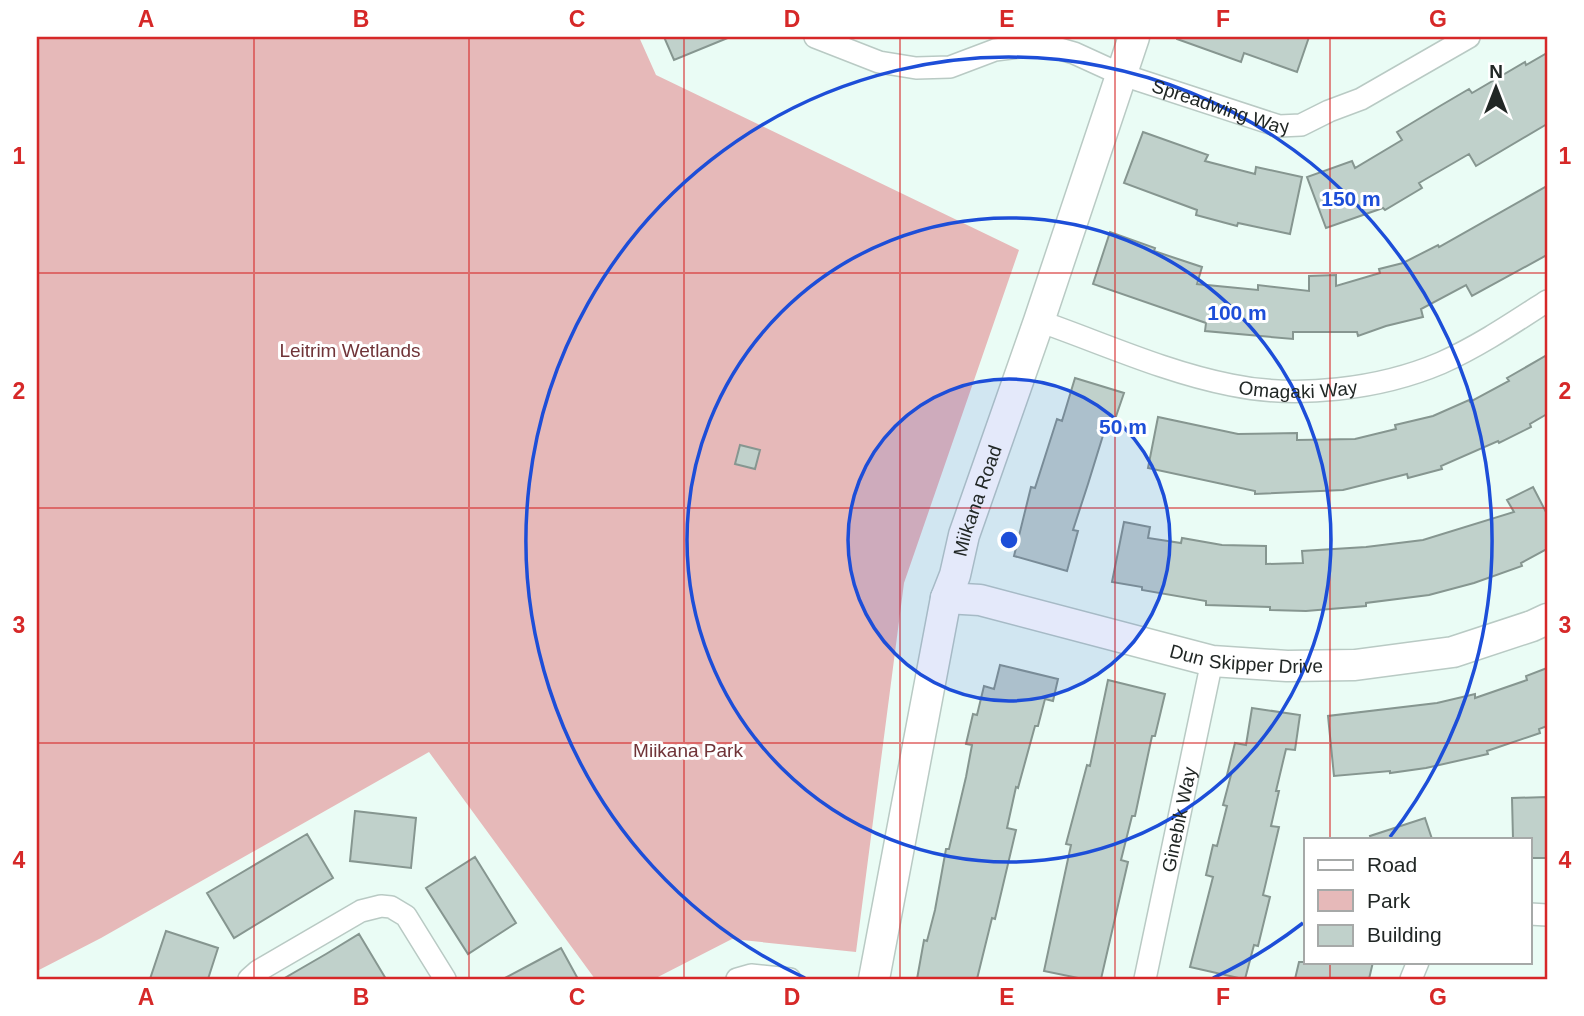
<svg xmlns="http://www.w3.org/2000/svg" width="1584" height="1016" viewBox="0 0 1584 1016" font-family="Helvetica,sans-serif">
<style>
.green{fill:#e6b9b9}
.building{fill:#c0d1cb;stroke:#869690;stroke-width:2}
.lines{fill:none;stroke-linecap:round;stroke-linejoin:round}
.street-casing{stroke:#b9cac4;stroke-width:24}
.secondary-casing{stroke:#b9cac4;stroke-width:33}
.street{stroke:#fff;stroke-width:21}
.secondary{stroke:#fff;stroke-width:30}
.grid{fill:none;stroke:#d62828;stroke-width:2;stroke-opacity:0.55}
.ring{fill:none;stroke:#1d4ed8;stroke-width:3.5}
.labels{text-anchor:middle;stroke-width:6;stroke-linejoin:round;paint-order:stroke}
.street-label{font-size:19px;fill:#212725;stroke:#fff}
.park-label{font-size:19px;fill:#703438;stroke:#fff}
.centre{fill:#1d4ed8;stroke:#fff;stroke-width:3.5}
.ring-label{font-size:21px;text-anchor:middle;font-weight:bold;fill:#1d4ed8;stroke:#fff;stroke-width:6;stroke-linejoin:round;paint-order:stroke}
.neatline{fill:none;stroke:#d62828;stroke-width:2.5}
.grid-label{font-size:23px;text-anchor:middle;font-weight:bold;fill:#d62828}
</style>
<rect width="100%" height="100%" fill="#eafcf5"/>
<!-- green -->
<path class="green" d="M37,37H639L656,75L1019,250L904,583L856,952L732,939L654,979H595L429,752L101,938L37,971Z"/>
<!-- building -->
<path class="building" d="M664,37H730L674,60Z
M1177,37H1309L1297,72L1244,53L1241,62L1177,39Z
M1547,53V124L1476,166L1469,154L1419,183L1422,188L1385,210L1383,208L1326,228L1307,177L1352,161L1355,168L1402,140L1397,132L1440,106L1469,89L1472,93L1525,62L1526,65Z
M1143,132L1208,155L1205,161L1255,174L1256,167L1302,177L1290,234L1238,223L1237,226L1196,215L1197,210L1124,183Z
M1547,186V255L1472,296L1466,285L1421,309L1423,317L1386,326L1358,336L1357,332H1293V339L1205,331L1206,323L1093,284L1110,232L1155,248L1154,251L1202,267L1197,284L1258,290V285L1309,291V276L1336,275V286L1380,273L1379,269L1403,263L1438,245L1439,247Z
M1547,355V414L1530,424L1531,427L1499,443L1498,441L1441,466L1442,469L1408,478L1407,474L1343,490L1255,494V491L1148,468L1158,417L1238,434L1297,433V440L1355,439L1396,429L1395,425L1433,416L1469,400L1470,402L1509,381L1507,378Z
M1075,378L1124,393L1111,431L1105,429L1088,484L1073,530L1078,531L1067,571L1014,556L1031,487L1035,488L1057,419L1062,421Z
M740,445L760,450L755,469L735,464Z
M1533,487L1547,514V549L1521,563L1522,566L1474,583L1429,595L1366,603V606L1306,611L1270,610V607L1206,605V601L1142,590V587L1112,582L1124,522L1150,527L1148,538L1181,543L1182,538L1222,545L1266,546V564L1303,563L1302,551L1366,547L1423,540L1514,512L1507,500Z
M1000,665L1058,679L1053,701L1045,699L1038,726H1035L1018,788L1016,787L1007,828L1016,830L995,919L992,918L977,979H917L924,940L927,941L935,910L946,849H949L966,777L972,745L966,744L973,714L977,715L984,686L994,689Z
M1547,668V726L1539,729L1540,733L1487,751L1488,754L1426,768L1390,773V771L1334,776L1328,716L1437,703L1475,694V698L1527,680L1526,676Z
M1108,680L1165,694L1155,736H1152L1135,816H1132L1121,860L1128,862L1101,979H1083L1044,971L1071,845L1066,844L1087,765L1090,766Z
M1252,708L1300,715L1295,750L1286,749L1276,791H1279L1271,826L1279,827L1263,895L1270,897L1258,946L1254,945L1245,979H1243L1190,967L1213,877L1206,875L1213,845L1217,846L1227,806L1223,805L1231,775H1227L1235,743L1246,745Z
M1547,797V858H1530V839H1513L1512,798Z
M355,811L416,818L411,868L350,861Z
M1425,818L1432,839H1371L1370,836Z
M307,834L333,878L234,938L207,893Z
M475,857L516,923L468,954L426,888Z
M166,931L218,948L208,979H150Z
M359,934L386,979H283L326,954Z
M561,948L578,979H503L537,961Z
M1299,962H1373L1369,979H1295Z"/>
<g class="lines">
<defs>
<g id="street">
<path id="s1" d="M815,37L879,62L916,68L950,67L995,50L1028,46L1053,47L1074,53L1120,74L1279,126L1301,125L1329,111L1361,99L1469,37"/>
<path id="s2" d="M1039,321C1102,343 1165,372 1231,385C1297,399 1380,389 1441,363C1479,346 1513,323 1547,301"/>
<path d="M1530,914L1547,915"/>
<path d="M249,979L258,971L361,911L381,906L391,907L406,916L445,979"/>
<path d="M737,979L751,975L790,979"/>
<path id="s3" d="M1145,979L1212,661"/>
<path d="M1411,979L1418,962"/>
</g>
<g id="secondary">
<path id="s4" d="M946,598L980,600L1212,661L1287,666L1355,665L1453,652L1532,626L1547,619"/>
<path id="s5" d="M874,979L946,598L955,575L964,535L1039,321L1134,37"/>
</g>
</defs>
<!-- street casing -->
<use href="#street" class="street-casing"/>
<!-- secondary casing -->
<use href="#secondary" class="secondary-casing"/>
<!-- street -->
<use href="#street" class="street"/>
<!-- secondary -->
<use href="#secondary" class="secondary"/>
</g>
<!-- grid -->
<path class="grid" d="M254,37V979M469,37V979M684,37V979M900,37V979M1115,37V979M1330,37V839M37,273H1547M37,508H1547M37,743H1547M1330,962V979"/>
<!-- distance rings -->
<circle cx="1009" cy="540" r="161" fill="#1d4ed8" fill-opacity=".12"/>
<g class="ring">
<circle cx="1009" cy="540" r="161"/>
<circle cx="1009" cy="540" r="322"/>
<path d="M1303 923A483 483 0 0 1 1213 978M805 978A483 483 0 1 1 1390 837"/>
</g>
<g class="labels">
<!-- street labels -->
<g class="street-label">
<text dy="7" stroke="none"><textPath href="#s1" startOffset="425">Spreadwing Way</textPath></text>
<text dy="7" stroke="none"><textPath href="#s2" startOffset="270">Omagaki Way</textPath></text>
<text dy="7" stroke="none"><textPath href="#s5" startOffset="490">Miikana Road</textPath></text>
<text dy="7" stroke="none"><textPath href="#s4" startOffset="308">Dun Skipper Drive</textPath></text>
<text dy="7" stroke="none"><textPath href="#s3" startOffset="163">Ginebik Way</textPath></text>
</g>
<!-- park labels -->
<g class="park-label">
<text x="350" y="357">Leitrim Wetlands</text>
<text x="688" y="757">Miikana Park</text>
</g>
</g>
<circle cx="1009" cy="540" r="10" class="centre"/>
<g class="ring-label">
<text x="1351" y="206">150 m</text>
<text x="1237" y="320">100 m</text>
<text x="1123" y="434">50 m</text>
</g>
<!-- border -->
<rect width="1584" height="1016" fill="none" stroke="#ffffff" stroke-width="77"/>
<!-- legend -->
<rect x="1304" y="838" width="228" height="126" fill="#ffffff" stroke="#a6a9a8" stroke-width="2"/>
<rect x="1318" y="860" width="35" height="10" fill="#ffffff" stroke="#a6a9a8" stroke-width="2"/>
<text x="1367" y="872" font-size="21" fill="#212725">Road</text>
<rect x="1318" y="890" width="35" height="21" fill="#e6b9b9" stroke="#a6a9a8" stroke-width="2"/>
<text x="1367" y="908" font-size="21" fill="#212725">Park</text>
<rect x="1318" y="925" width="35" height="21" fill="#c0d1cb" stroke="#a6a9a8" stroke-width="2"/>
<text x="1367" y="942" font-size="21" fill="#212725">Building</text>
<!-- north arrow -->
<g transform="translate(1496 88)" stroke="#ffffff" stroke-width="5" paint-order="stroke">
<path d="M0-5L12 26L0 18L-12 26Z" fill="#212725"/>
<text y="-10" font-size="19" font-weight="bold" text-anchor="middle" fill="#212725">N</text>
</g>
<rect x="38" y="38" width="1508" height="940" class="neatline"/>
<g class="grid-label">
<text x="146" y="27">A</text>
<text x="361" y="27">B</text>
<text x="577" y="27">C</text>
<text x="792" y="27">D</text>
<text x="1007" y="27">E</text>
<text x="1223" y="27">F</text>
<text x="1438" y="27">G</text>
<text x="19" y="164">1</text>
<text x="1565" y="164">1</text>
<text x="19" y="399">2</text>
<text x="1565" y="399">2</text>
<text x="19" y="633">3</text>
<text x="1565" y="633">3</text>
<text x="19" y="868">4</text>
<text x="1565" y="868">4</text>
<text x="146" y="1005">A</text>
<text x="361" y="1005">B</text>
<text x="577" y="1005">C</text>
<text x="792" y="1005">D</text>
<text x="1007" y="1005">E</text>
<text x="1223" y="1005">F</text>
<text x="1438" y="1005">G</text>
</g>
</svg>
